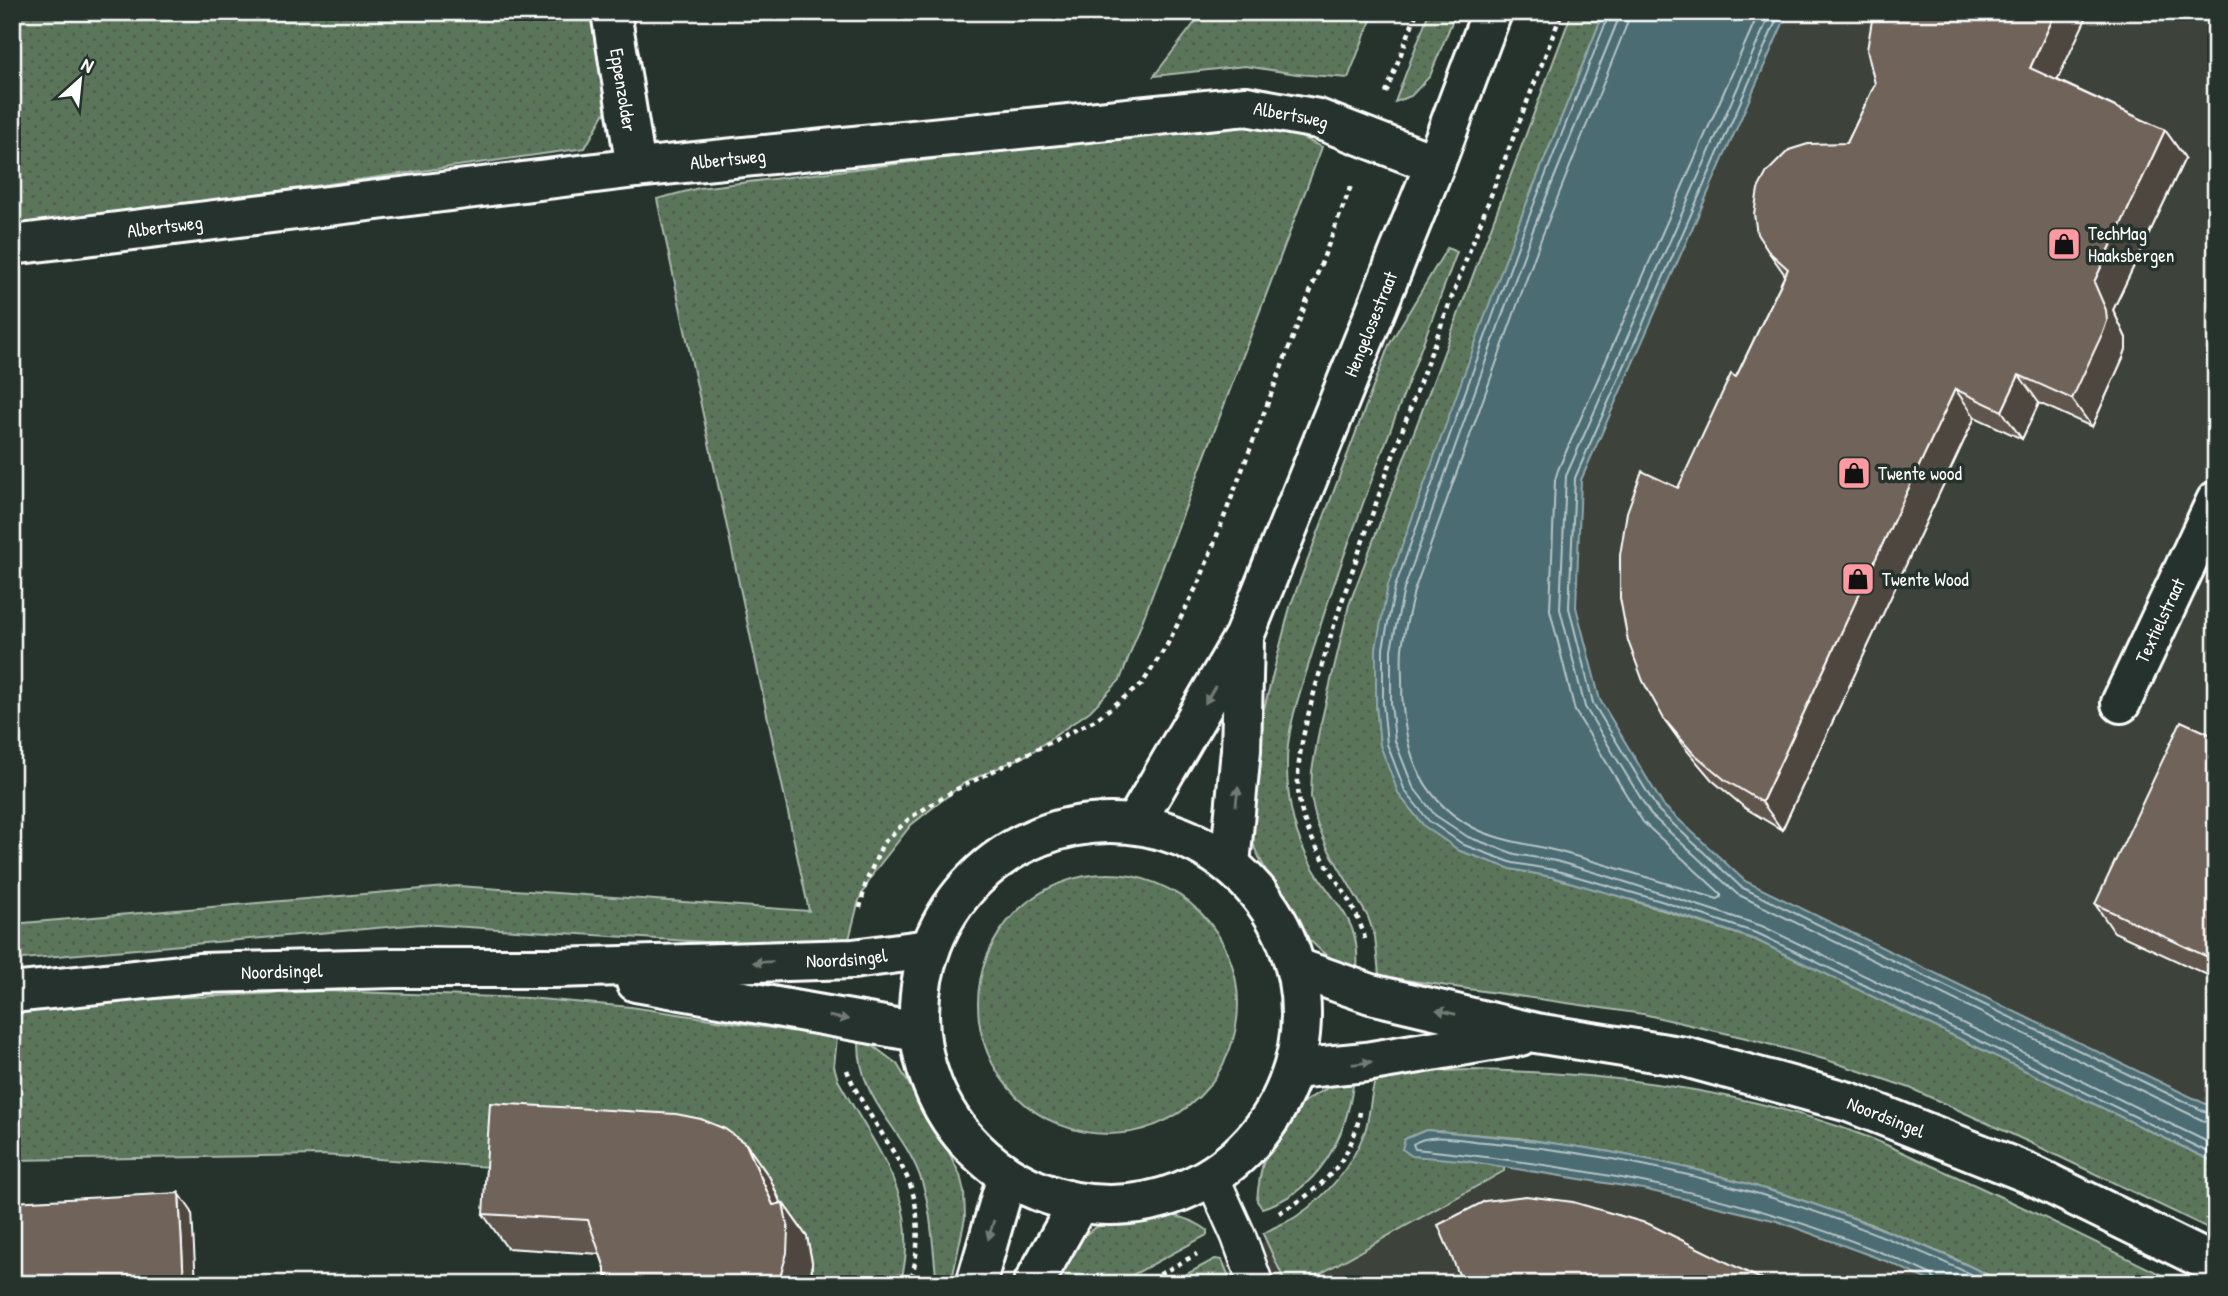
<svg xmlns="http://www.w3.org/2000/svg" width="2228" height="1296" viewBox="0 0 2228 1296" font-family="'Patrick Hand',sans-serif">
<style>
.built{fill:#3c423a}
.grass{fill:url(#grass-dots);stroke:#acbaac;stroke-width:2}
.water{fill:#4b6c72;stroke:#93a7aa;stroke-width:2}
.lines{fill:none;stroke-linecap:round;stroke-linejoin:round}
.shore{stroke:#b7c4c7;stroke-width:2}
.service-casing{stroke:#fff;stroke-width:38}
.minor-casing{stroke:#fff;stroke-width:44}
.secondary-casing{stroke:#fff;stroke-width:44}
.primary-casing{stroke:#fff;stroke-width:44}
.path{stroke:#fff;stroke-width:4.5;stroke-dasharray:5 5;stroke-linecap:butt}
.service{stroke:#26332d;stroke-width:33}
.minor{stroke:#26332d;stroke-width:38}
.secondary{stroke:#26332d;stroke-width:38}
.primary{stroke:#26332d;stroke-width:38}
.wall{fill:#60564d;stroke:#fff;stroke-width:2}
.shaded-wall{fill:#4e463f;stroke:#fff;stroke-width:2}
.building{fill:#70645a;stroke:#fff;stroke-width:2}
.oneway{fill:#727a76}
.labels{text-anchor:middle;stroke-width:7;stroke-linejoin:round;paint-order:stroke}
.street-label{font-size:19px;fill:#fff;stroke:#26332d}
.poi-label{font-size:19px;fill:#fff;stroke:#26332d;text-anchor:start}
</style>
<defs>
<pattern id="grass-dots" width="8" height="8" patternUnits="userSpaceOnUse" patternTransform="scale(1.75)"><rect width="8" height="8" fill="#5a745a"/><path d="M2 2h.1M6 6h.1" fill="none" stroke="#525c52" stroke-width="1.8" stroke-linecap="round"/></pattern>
</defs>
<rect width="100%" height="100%" fill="#26332d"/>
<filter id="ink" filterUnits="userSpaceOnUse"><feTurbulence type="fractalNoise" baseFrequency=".0143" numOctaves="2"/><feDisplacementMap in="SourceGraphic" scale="14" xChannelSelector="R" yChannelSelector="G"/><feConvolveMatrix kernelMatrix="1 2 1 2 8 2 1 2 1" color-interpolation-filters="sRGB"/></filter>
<g filter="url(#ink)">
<!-- built -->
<path class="built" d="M1688,12H2216V1136L1478,776Z
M1435,1144L1644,1171L1963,1284H1190Z"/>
<!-- grass -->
<path class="grass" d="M12,12H594L609,105L585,148L179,205L12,226Z
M1203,12H1374L1348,78L1297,74L1245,66L1154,76Z
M1429,12H1456L1430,76L1411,96L1395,102Z
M1572,12H1604L1516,230L1376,648V704L1380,745L1511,869L1552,877L1606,892L1756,940L2216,1163V1232L2031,1143L1910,1088L1827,1060L1746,1038L1643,1014L1385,977L1379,974L1375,937L1368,917L1327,847L1317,824L1311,797L1312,771L1319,731L1349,605Z
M1273,124L1322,147L1120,680L1090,711L1029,754L964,783L911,825L874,872L859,900L846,951L421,924L12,960V924L458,886L809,911L657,199L699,188L1143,134Z
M1447,248L1457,252C1430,325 1403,398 1375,471C1354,529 1331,587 1314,647C1303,685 1286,726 1287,766C1287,801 1295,837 1313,868C1337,908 1361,919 1357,972L1336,962L1321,951L1299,930L1289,906L1267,873L1255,849L1248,824L1254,748L1290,607L1389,345Z
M978 1004a130 130 0 1 1 260 0a130 130 0 1 1-260 0Z
M325,991L528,998L631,1007L837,1038L834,1066L838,1080C875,1147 924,1202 900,1284H800C799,1240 802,1228 775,1192L504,1168L322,1155L12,1160V1012L126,1000Z
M859,1041L873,1046L897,1064L944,1142L960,1175L964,1192L965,1218L951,1284H937C933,1252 932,1212 922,1182C905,1128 858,1103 859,1041Z
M1470,1070C1600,1072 1734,1088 1857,1133C1882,1142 1906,1154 1930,1165C2015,1202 2097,1243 2180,1284H2007L1953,1258L1871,1224L1787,1195L1702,1171L1611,1152L1518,1138L1426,1130L1405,1139L1460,1160L1504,1167V1171L1309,1280L1310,1284H1286L1263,1234C1274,1226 1287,1223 1297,1216C1328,1195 1352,1166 1365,1131C1371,1115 1370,1085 1379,1073Z
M1348,1079L1352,1082L1353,1085C1346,1138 1318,1192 1262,1208L1257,1201C1262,1135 1286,1103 1348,1079Z
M1139,1213C1163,1213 1187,1215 1207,1230V1235L1116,1284H1050C1076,1239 1086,1224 1139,1213Z
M1215,1259L1222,1260L1232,1284H1168Z"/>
<!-- water -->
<path class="water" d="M1604,12H1788L1581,480L1576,607L1600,700L1663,805L1745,881L2216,1109V1163L1756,940L1660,908L1552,877L1511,869L1460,851L1424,826L1399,795L1380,745L1376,704V648L1388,585L1516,230Z
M1426,1130C1488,1136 1549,1141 1610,1152C1748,1176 1881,1223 2007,1284H1936L1891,1263L1777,1221L1643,1189L1460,1160L1412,1156L1402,1149L1405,1139Z"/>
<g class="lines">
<!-- shore -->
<path class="shore" d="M1610,12L1523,232L1395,587L1383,648V703L1387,744L1405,791L1429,821L1464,845L1513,863L1554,870L1661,901L1759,934L2216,1156
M1619,12L1618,20L1531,235L1404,589L1391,649V703L1395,741L1413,787L1435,815L1468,837L1515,854L1556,861L1610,877L1762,926L2216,1146
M1629,12L1627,24L1541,239L1414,591C1410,610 1404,630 1402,649C1401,659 1402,671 1402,681C1402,742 1415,796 1472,827C1500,842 1533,844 1564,853C1616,867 1667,884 1718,899L1721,897V894L1643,822L1575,711L1550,610L1555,480L1558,470L1759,12
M1771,12L1566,476L1560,609L1585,707L1651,815L1737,894L2206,1122L2216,1123
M1780,12L1575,478L1569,608L1593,703L1658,810L1741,887L2210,1114L2216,1115
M1936,1284L1932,1275C1771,1198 1591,1167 1415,1149L1413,1144C1431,1131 1464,1141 1485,1142C1660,1157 1833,1207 1991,1284"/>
<defs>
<path id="service" d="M1212,1177L1238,1235L1256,1284"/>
<g id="minor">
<path id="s1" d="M611,12L636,168"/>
<path id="s2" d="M12,245L636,168L1246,106L1318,119L1435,164"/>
<path id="s3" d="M2121,703L2216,501"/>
</g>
<g id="secondary">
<path id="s4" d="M1135,823L1244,636L1435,164L1492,12"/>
<path d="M1230,864L1241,750L1244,641"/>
<path d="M976,1284L1007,1176"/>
<path d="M1033,1284L1078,1204"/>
</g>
<g id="primary">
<circle cx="1110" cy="1014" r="191"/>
<path id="s5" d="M1297,968L1371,994L1536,1033L1685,1057L1849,1102L2028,1173L2216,1265"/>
<path d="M636,982L918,1032"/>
<path id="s6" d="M12,993L201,973L395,968H555L853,959L929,949"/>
<path d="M1294,1069L1366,1062L1520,1036"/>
</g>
</defs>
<!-- service casing -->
<use href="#service" class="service-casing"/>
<!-- minor casing -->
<use href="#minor" class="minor-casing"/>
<!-- secondary casing -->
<use href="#secondary" class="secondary-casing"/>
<!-- primary casing -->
<use href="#primary" class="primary-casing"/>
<!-- path -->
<path class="path" d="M1386,93L1417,12
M860,908L866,882L883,843L911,817L955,790L1095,720L1142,684L1167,645L1200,580L1352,183
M1365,939C1351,884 1300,847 1298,787C1297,755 1306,723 1314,693C1329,638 1347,585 1366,532C1427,357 1495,185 1562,12
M847,1070C861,1107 887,1137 905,1173C922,1206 920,1249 910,1284
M1279,1213C1321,1190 1352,1161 1360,1112
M1142,1284L1197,1254"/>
<!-- service -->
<use href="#service" class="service"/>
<!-- minor -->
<use href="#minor" class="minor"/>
<!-- secondary -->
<use href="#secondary" class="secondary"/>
<!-- primary -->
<use href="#primary" class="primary"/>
</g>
<!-- wall -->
<path class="wall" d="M2057,80L2165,130L2185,158L2113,310L2126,338V349L2123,358L2092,427L2039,403L2022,439L1975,417L1782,830L1745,808L1712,780L1684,747L1664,719L1678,488L1736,377L1785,275L1768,251L1847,143L1875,84Z
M2216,737V979L2114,932L2095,904Z
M746,1144L770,1178L781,1203H783L807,1237L812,1262L811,1284H612L605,1274V1268L600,1254L507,1248L483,1214Z"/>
<!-- shaded-wall -->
<path class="shaded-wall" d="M2056,12H2089L2050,96L2030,68Z
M2165,130L2185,158L2113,310L2126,338V349L2123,358L2092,427L2072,399L2094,282Z
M2019,375L2039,403L2022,439L2002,411Z
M1955,389L1975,417L1782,830L1762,802Z
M746,1144L770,1178L785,1214L783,1203L807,1237L812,1262L811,1284H778L773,1205Z
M179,1193L192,1212L196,1284H184Z"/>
<!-- building -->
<path class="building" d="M1875,12H2056L2030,68L2165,130L2094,282L2106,310L2107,321L2104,330L2072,399L2019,375L2002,411L1955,389L1762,802L1725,780L1692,752L1664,719L1643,681L1628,641L1620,598V555L1627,512L1642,471L1678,488L1731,374L1736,377L1788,269L1768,251L1757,234L1754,214L1758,189L1767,172L1789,150L1808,144L1847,143L1875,84L1867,50L1872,20Z
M2181,721L2216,737V961L2095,904Z
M490,1103L676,1114L701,1119L725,1129L746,1144L773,1205L783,1203L788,1228L787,1253L778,1284H618L605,1274V1268L588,1220L483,1214Z
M179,1193L184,1284H12V1202Z
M1526,1196L1573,1202L1649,1224L1769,1283L1463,1284L1438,1225L1485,1201Z"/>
<!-- one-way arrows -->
<defs><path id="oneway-solid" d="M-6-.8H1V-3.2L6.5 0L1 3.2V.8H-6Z" transform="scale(1.75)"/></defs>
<g class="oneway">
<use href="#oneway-solid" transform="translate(1210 695) rotate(120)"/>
<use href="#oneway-solid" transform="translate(1237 796) rotate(-84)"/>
<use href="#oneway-solid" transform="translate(763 962) rotate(178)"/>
<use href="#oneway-solid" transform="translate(1446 1012) rotate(-167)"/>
<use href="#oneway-solid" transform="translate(839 1018) rotate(10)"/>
<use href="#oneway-solid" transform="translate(1362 1063) rotate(-7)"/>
<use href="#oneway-solid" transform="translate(991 1230) rotate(106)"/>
</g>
</g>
<!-- icons -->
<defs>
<symbol id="shop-square" viewBox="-11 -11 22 22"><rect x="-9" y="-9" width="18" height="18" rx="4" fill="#ff9aa2" stroke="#26332d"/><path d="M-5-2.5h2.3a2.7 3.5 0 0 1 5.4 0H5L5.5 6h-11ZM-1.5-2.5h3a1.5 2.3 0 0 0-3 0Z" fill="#111"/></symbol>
</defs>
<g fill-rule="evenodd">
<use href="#shop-square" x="2045" y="225" width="38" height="38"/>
<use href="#shop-square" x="1835" y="454" width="38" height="38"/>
<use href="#shop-square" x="1839" y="560" width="38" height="38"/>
</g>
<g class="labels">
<!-- street labels -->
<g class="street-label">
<text dy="7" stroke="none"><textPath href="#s1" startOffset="79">Eppenzolder</textPath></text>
<text dy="7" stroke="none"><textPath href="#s2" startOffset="1288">Albertsweg</textPath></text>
<text dy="7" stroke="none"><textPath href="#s2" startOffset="721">Albertsweg</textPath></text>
<text dy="7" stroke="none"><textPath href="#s2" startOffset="154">Albertsweg</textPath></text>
<text dy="7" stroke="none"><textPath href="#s4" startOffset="553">Hengelosestraat</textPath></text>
<text dy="7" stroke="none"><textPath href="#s3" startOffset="91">Textielstraat</textPath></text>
<text dy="7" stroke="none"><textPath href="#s6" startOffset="836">Noordsingel</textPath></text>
<text dy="7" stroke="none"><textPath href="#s6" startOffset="271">Noordsingel</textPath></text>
<text dy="7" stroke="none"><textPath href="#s5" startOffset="609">Noordsingel</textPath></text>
</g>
<!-- poi labels -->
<g class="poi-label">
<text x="2088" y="240">TechMag<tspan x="2088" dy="22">Haaksbergen</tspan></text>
<text x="1878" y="480">Twente wood</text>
<text x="1882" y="586">Twente Wood</text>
</g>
</g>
<!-- margin -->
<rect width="2228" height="1296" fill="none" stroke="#26332d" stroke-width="42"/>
<rect x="21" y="21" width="2186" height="1254" fill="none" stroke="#fff" stroke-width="2.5" filter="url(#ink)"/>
<!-- north arrow -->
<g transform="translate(80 80) rotate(27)" stroke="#26332d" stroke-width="5" paint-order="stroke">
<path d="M0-5L12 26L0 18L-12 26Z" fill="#ffffff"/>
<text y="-10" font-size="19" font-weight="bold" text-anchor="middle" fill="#ffffff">N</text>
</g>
</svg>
